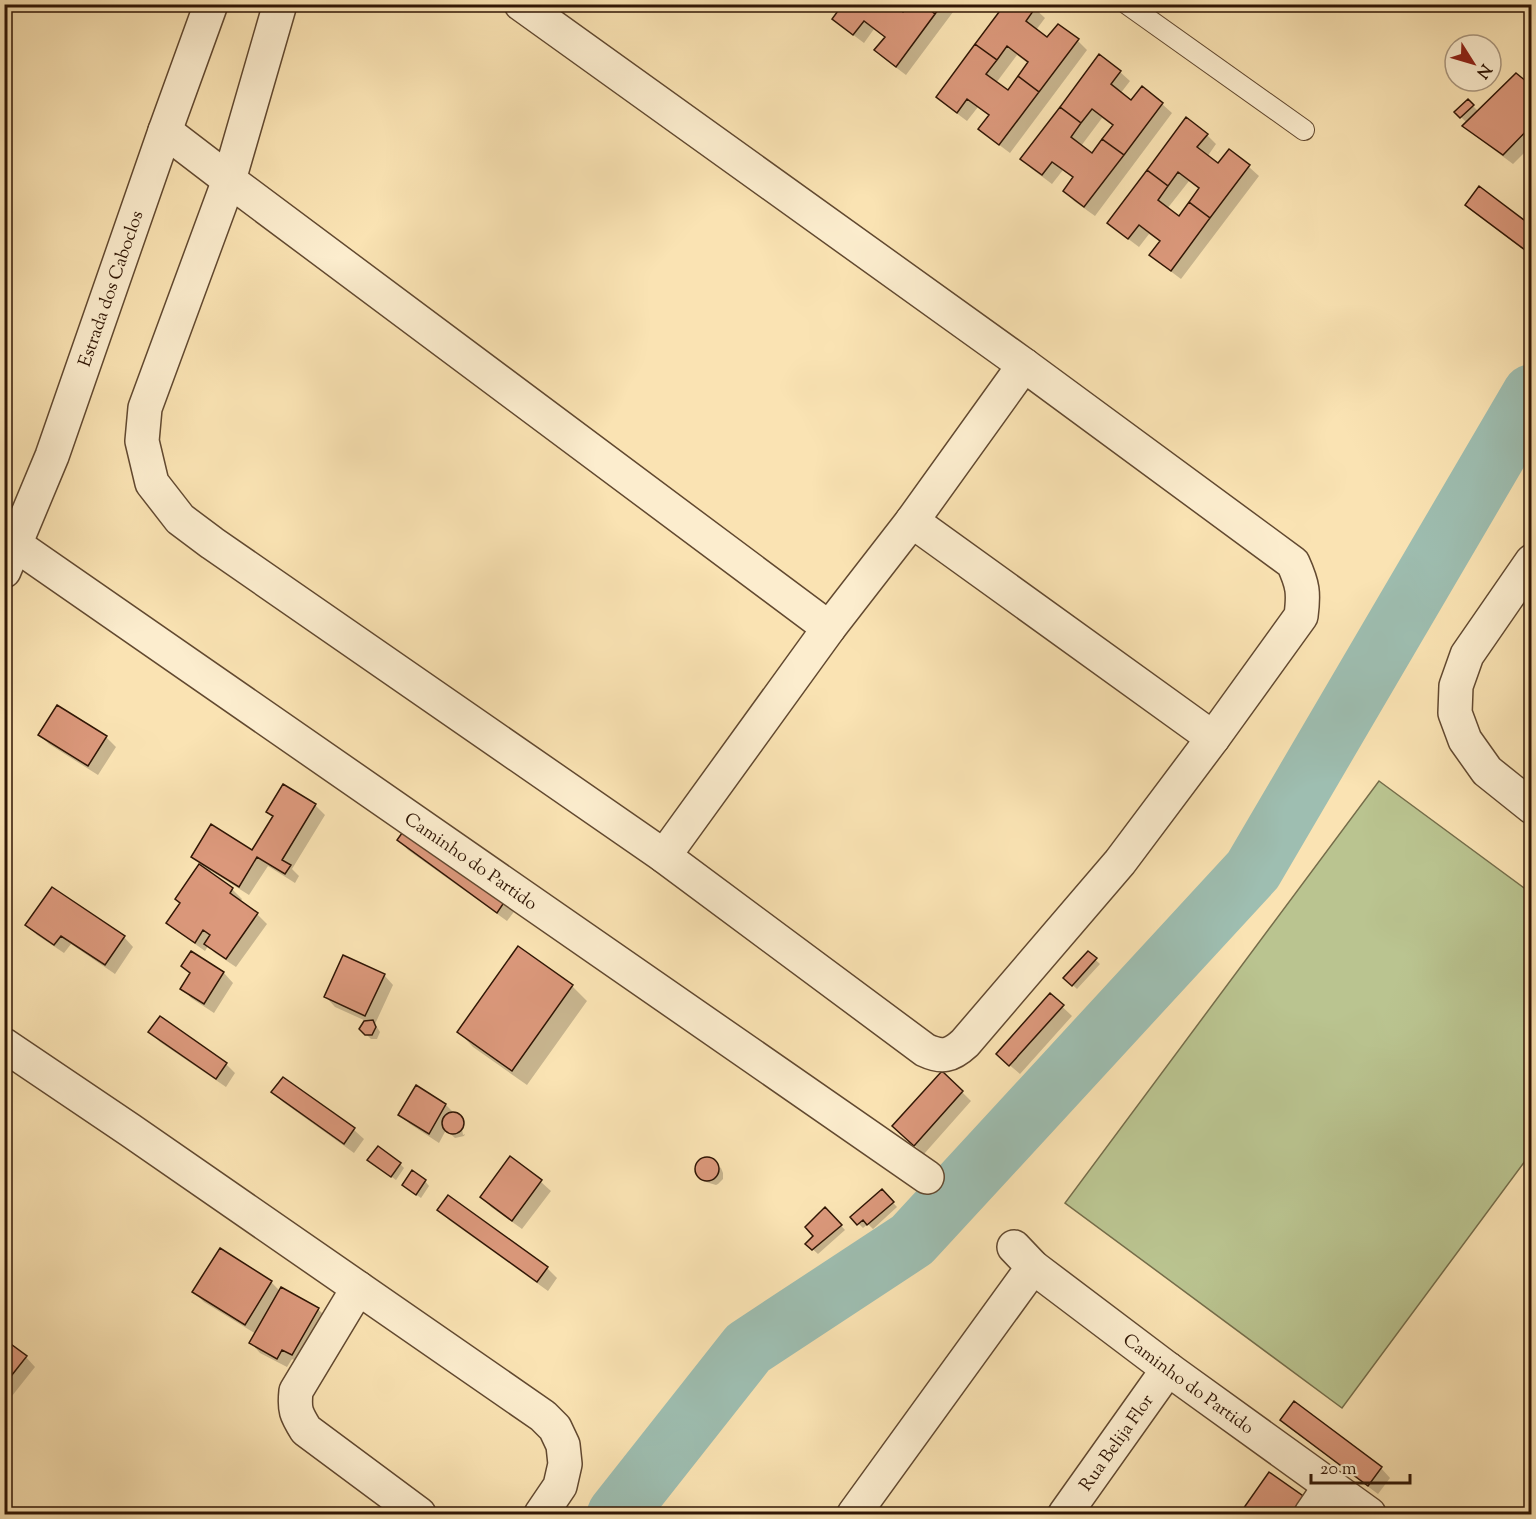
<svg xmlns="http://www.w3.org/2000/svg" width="1536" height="1519" viewBox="0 0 1536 1519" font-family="'Sorts Mill Goudy',serif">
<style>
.green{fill:#bac490;stroke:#756d4a;stroke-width:1.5}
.shadow{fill:#0003;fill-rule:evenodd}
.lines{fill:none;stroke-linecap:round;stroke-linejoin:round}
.river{stroke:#9ebeb1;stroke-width:60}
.building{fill:#db987b;stroke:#301605;stroke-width:1.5}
.service-casing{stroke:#624930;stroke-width:22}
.minor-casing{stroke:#624930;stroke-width:36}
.tertiary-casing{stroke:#624930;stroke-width:36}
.service{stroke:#fcedce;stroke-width:20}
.minor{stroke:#fcedce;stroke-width:33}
.tertiary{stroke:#fcedce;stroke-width:33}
.labels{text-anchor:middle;stroke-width:6;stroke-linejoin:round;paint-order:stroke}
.street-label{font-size:18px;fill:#301605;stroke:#fcedce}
</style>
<rect width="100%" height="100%" fill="#fae3b3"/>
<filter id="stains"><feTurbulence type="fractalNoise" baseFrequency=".00333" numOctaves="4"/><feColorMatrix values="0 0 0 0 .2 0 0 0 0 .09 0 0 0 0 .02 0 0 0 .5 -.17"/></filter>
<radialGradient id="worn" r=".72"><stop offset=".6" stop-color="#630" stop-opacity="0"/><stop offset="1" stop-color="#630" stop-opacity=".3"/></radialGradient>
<!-- green -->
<path class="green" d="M1379,781L1531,893V1153L1342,1408L1065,1203Z"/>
<!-- shadow -->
<path class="shadow" d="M808,4H824L818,12Z
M911,4H959L906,75L886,60L876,50L886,38L874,29L864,43L844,28L834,18L904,14Z
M1030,4L1045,18L1036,30L1048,39L1078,41L1087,50L1010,153L990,138L980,129L990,116L978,107L967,121L947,106L938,96ZM1017,55L1029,64L1008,92L996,83Z
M1120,72L1130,81L1120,94L1132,102L1162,104L1172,113L1095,216L1074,201L1065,191L1074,179L1063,170L1052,184L1032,169L1022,159ZM1102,118L1114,126L1092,155L1081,146Z
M1532,88V145L1513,164L1474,135L1464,126L1467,123L1456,112L1468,101L1479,112Z
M1207,135L1216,144L1207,157L1219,165L1229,151L1249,167L1259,176L1181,279L1161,264L1151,254L1161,242L1149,234L1139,247L1119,232L1109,223ZM1189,181L1200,190L1179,218L1167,209Z
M1467,205L1532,228V256L1477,214Z
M39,734L106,737L116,747L98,775L49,744Z
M315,805L325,815L292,869L299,876L295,883L268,866L249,895L211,871L210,874L232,889L242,899L240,902L257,914L267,924L236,967L215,953L208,946L205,951L178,932L168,922L182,904L177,899L201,865L193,856L252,852L273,818L268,812Z
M399,840L516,909L507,921L408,850Z
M27,925L124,937L133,947L115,974L71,944L64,953L37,935Z
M192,953L224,973L233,983L214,1013L191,998L182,988L191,974L183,966Z
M1088,953L1100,964L1077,989L1065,978Z
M384,975L393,985L375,1024L380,1032L377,1039H371L361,1029L366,1021L335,1007L326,997Z
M572,986L587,1001L527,1085L473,1047L459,1032Z
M1050,995L1072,1016L1020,1074L1007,1063Z
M150,1032L226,1064L235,1073L226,1087L160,1042Z
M283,1079L354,1130L364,1139L354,1153L283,1102L273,1092Z
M416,1087L446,1105L455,1114L460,1117L463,1135L465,1134L464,1136L455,1138L446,1130L439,1143L410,1124L400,1115Z
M962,1092L971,1101L924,1154L904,1136Z
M511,1158L541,1182L551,1191L522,1229L491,1207L482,1197Z
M702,1159H708L721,1168L723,1173V1179L718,1184L716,1185L706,1182L698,1173L697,1167Z
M369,1160L400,1164L404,1168L396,1180Z
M425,1181L429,1186L421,1198L408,1189Z
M882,1191L897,1207L873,1229L868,1224L863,1228L852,1217Z
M449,1197L547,1268L557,1278L548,1291L449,1220L439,1210Z
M825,1209L845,1230L818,1254L807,1244L815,1236Z
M271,1282L280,1291L318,1309L328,1319L302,1364L292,1359L287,1367L260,1353L251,1343L256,1334L204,1302L194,1292Z
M5,1341L26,1357L35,1367L4,1406Z
M1282,1420L1381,1468L1390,1478L1378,1494L1291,1429Z
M1245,1509L1310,1514H1251Z"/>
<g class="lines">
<!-- river -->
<path class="river" d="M617,1514L748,1348L912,1240L1253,870L1532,394"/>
</g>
<!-- building -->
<path class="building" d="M843,4H893L903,12L909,4H923L935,14L896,67L874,50L885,37L864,21L853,35L832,19Z
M923,4H943L935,14Z
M1005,4H1032L1036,7L1026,21L1047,37L1058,24L1079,39L1039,92L1018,76L1028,62L1007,46L997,60L975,44Z
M975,44L997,60L986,74L1008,90L1018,76L1039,92L999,145L978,129L989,115L967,99L957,113L936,97Z
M1099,54L1121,71L1111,84L1131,100L1142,86L1163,103L1124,155L1102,139L1113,125L1092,109L1081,123L1060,107Z
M1516,73L1532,86V125L1503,155L1462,126Z
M1468,99L1474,105L1460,118L1454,112Z
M1060,107L1081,123L1071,137L1092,153L1102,139L1124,155L1084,207L1063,191L1073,177L1052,162L1042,175L1020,159Z
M1186,117L1208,134L1197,147L1218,163L1229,149L1250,165L1210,218L1189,202L1199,188L1178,172L1168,186L1147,170Z
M1147,170L1168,186L1158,200L1179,216L1189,202L1210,218L1171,271L1149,255L1160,241L1139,225L1128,239L1107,223Z
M1479,186L1532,226V249L1529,253L1465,205Z
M57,705L107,736L88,766L38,735Z
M283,784L316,804L282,860L291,865L285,874L257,857L239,887L191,857L211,824L252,850L273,816L266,812Z
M407,826L507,898L497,913L397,840Z
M199,864L233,888L230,893L258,913L226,959L204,944L210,935L203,930L195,943L166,923L180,903L175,899Z
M52,887L125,936L105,965L61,936L54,945L25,925Z
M518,946L573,985L512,1071L457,1032Z
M191,951L224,972L204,1004L180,989L190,973L181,966Z
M1088,951L1097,958L1072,986L1063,978Z
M343,955L385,974L365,1016L324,997Z
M1050,993L1064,1005L1009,1066L996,1054Z
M160,1016L227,1063L216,1079L148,1032Z
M373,1020L376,1027L372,1035H365L359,1029L364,1021Z
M942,1071L963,1091L914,1146L892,1126Z
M283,1077L355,1128L344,1144L271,1092Z
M416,1085L446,1104L429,1134L398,1115Z
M442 1123a11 11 0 1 1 22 0a11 11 0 1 1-22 0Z
M378,1146L401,1163L391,1177L367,1160Z
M510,1156L542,1180L512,1221L480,1197Z
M695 1169a12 12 0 1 1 24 0a12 12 0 1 1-24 0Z
M412,1170L426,1180L416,1195L402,1185Z
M882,1189L894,1202L867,1225L863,1220L857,1225L850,1217Z
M448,1195L548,1267L537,1282L437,1210Z
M825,1207L842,1225L812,1250L805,1244L813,1236L805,1227Z
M220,1248L272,1281L245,1325L192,1292Z
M281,1287L319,1308L292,1355L282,1350L277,1359L249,1343Z
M4,1339L27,1356L4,1385Z
M1294,1401L1382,1467L1368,1486L1280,1420Z
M1269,1472L1306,1498L1294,1514H1251L1243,1509Z"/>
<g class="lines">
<defs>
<path id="service" d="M1127,4L1304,130"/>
<g id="minor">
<path d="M280,4L229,180L145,408L142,441L152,483L180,519L212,543L664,856L925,1050C942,1058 951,1056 965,1043L1120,862L1213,738"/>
<path d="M521,4L1024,365L1293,563C1303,585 1304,593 1301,616L1213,738L912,521"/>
<path d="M165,131L229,180L829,628"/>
<path id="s1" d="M16,545L927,1177"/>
<path d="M1532,561L1467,655L1456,686L1455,713L1465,740L1487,771L1532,807"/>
<path d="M664,856L829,628L912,521L1024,365"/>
<path d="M4,1045L130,1130L543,1416L555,1428L563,1445L565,1464L560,1486L541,1514"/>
<path id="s2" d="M1014,1247L1033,1267L1168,1369L1369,1514"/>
<path d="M358,1288L296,1391C294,1410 296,1414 306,1430L419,1514"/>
<path d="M854,1514L1033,1267"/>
<path id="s3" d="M1065,1514L1168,1369"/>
<path d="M1311,1514L1330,1486"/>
</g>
<g id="tertiary">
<path id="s4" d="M4,571L52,456L165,131L211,4"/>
</g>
</defs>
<!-- service casing -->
<use href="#service" class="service-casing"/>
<!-- minor casing -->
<use href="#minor" class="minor-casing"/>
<!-- tertiary casing -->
<use href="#tertiary" class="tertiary-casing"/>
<!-- service -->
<use href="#service" class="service"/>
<!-- minor -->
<use href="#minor" class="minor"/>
<!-- tertiary -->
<use href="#tertiary" class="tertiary"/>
</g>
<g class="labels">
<!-- street labels -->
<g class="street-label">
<text dy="6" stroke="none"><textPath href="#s4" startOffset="302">Estrada dos Caboclos</textPath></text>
<text dy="6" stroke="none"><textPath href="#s1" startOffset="554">Caminho do Partido</textPath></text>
<text dy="6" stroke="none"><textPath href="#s2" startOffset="222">Caminho do Partido</textPath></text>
<text dy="6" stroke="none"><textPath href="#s3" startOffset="88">Rua Belija Flor</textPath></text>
</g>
</g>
<!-- margin -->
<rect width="1536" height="1519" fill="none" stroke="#fae3b3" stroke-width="24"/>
<rect x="6" y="6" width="1524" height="1507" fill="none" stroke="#301605" stroke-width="3"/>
<rect x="12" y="12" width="1512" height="1495" fill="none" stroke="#301605" stroke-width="1.5"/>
<!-- north arrow -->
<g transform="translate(1473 63) rotate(127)"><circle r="28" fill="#fcedce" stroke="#aa977e" stroke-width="1.5"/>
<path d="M0-4.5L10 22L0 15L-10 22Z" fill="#8f2418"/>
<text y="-9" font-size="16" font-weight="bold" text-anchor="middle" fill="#301605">N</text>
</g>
<!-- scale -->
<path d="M1311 1474v9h99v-9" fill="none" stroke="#301605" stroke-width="3"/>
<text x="1320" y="1474" font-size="18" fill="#301605" stroke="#fcedce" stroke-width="4.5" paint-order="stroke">20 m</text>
<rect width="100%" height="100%" filter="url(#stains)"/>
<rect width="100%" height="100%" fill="url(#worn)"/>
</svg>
